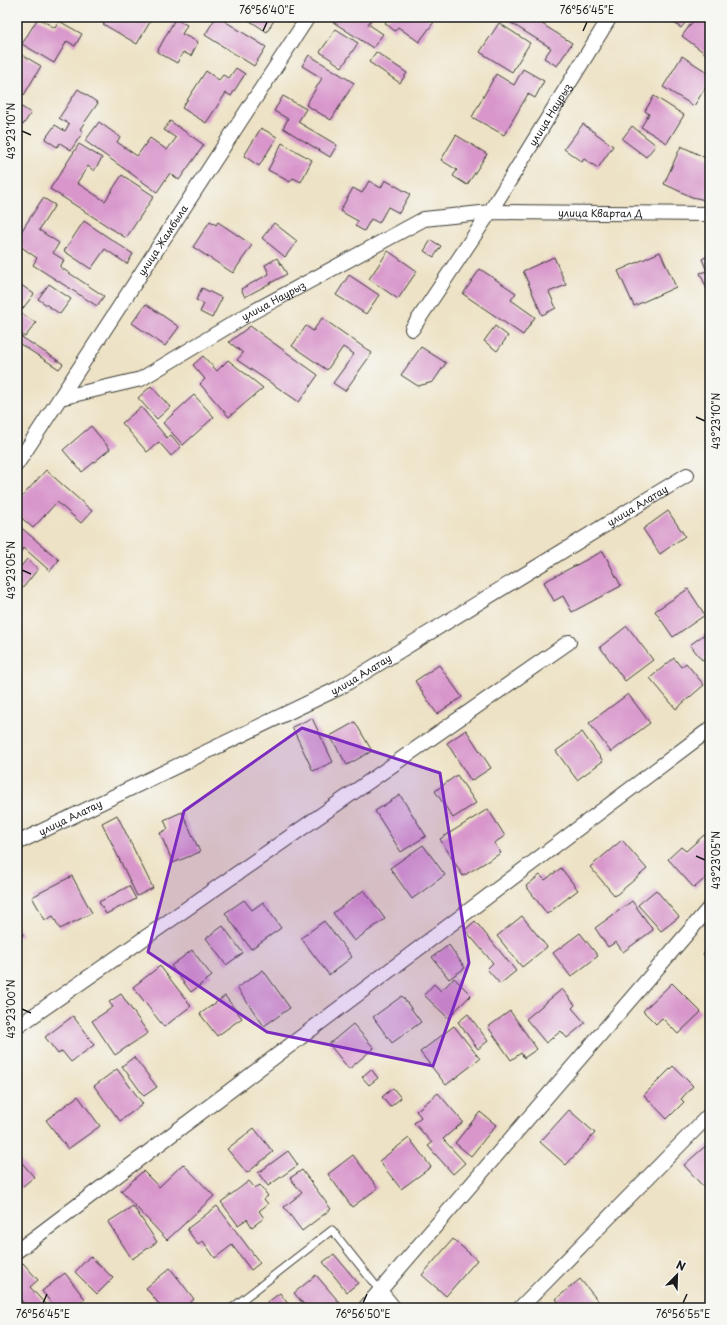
<svg xmlns="http://www.w3.org/2000/svg" width="727" height="1325" viewBox="0 0 727 1325" font-family="'Playpen Sans',sans-serif">
<style>
.building{fill:#d896cb}
.lines{fill:none;stroke-linecap:round;stroke-linejoin:round}
.lane-casing{stroke:#3b3a35;stroke-width:9}
.street-casing{stroke:#3b3a35;stroke-width:16}
.lane{stroke:#fff;stroke-width:7}
.street{stroke:#fff;stroke-width:14}
.marked{fill:#7b2cbf;fill-opacity:0.2;stroke:#7b2cbf;stroke-width:3;stroke-linejoin:round}
.ticks{fill:none;stroke:#1c1c1c;stroke-width:1.5}
.labels{text-anchor:middle;stroke-width:4;stroke-linejoin:round;paint-order:stroke}
.street-label{font-size:10px;fill:#1c1c1c;stroke:#f6f6f2}
.neatline{fill:none;stroke:#1c1c1c;stroke-width:1.5}
.ticks-label{font-size:10px;text-anchor:middle;fill:#1c1c1c}
</style>
<rect width="100%" height="100%" fill="#f6f6f2"/>
<filter id="ink" filterUnits="userSpaceOnUse"><feTurbulence type="fractalNoise" baseFrequency=".025" numOctaves="2"/><feDisplacementMap in="SourceGraphic" scale="8" xChannelSelector="R" yChannelSelector="G"/><feConvolveMatrix kernelMatrix="1 2 1 2 8 2 1 2 1" color-interpolation-filters="sRGB"/></filter>
<filter id="wash" filterUnits="userSpaceOnUse"><feTurbulence type="fractalNoise" baseFrequency=".012" numOctaves="4" result="noise"/><feDisplacementMap in="SourceGraphic" scale="16" xChannelSelector="R" yChannelSelector="G"/><feGaussianBlur stdDeviation="0.9" result="paint"/><feColorMatrix in="noise" values="0 0 0 0 0 0 0 0 0 0 0 0 0 0 0 0 0 1.4 0 .05"/><feComposite in="paint" operator="in"/></filter>
<g filter="url(#wash)">
<rect width="100%" height="100%" fill="#ede2c5"/>
<g id="blocks">
<!-- building -->
<path class="building" d="M107,17H153L137,44L103,24Z
M216,17H218L266,47L254,66L205,35Z
M244,17H276L267,32Z
M332,17H373L368,24L383,34L373,48L330,20Z
M389,17H426L434,22L419,42L398,27L395,31L385,23Z
M504,17H531L572,43L557,66L544,58L551,48L503,18Z
M666,17H686L688,19L681,28Z
M696,17L710,28V57L682,36Z
M38,18L55,28L59,21L82,34L75,46L67,41L54,63L22,44Z
M175,19L187,25L182,34L198,42L191,56L183,52L177,63L157,52Z
M499,23L530,43L512,72L480,52Z
M336,29L358,43L342,67L320,52Z
M17,52L41,66L24,95L17,90Z
M376,52L407,73L400,83L369,62Z
M309,55L354,83L331,120L306,105L322,78L302,66Z
M682,56L710,74V80L694,106L663,87Z
M236,68L245,74L231,96L226,93L206,123L182,108L206,71L219,80L223,75L229,78Z
M523,69L544,81L535,98L528,94L504,135L472,117L496,74L514,85Z
M78,89L98,103L80,129L83,132L71,150L60,143L57,147L45,139L55,125L65,131L69,124L59,118Z
M283,96L306,109L298,122L337,145L330,157L283,128L288,119L274,111Z
M654,96L684,115L667,143L641,127L649,114L645,111Z
M17,104L31,113L23,125L17,121Z
M170,121L204,145L179,180L170,173L157,192L85,141L99,122L120,137L117,142L137,156L150,138L167,150L176,138L164,130Z
M583,124L613,146L598,168L584,159L582,162L564,149Z
M632,126L656,145L646,157L622,139Z
M261,128L277,137L259,166L244,156Z
M456,135L487,154L467,185L453,176L457,170L441,160Z
M282,143L312,160L301,182L293,178L290,182L268,170Z
M79,144L102,158L94,171L88,166L77,183L105,201L122,175L154,196L126,238L50,189Z
M681,146L710,160V167L706,175L710,177V201L692,197L664,184Z
M385,180L410,194L399,213L388,207L379,223L371,219L364,231L355,226L358,221L340,211L353,188L362,193L369,181L381,188Z
M43,198L55,205L39,230L59,243L53,253L64,260L60,267L104,296L97,306L33,265L37,258L17,244V238Z
M84,221L133,254L127,264L105,249L91,269L64,251Z
M210,221L216,225L218,222L252,245L233,273L193,247Z
M274,223L297,241L285,257L262,238Z
M431,240L441,246L434,257L424,251Z
M388,251L417,271L398,299L369,279Z
M660,252L676,287L634,306L618,271Z
M710,255V296L700,273L707,271L702,259Z
M554,257L566,285L549,292L556,308L542,315L523,271Z
M277,258L287,274L245,297L241,289L269,274L265,265Z
M480,269L516,293L511,300L535,317L523,335L463,294Z
M349,275L379,295L366,314L336,295Z
M17,282L34,294L20,312L36,323L25,337L17,331Z
M49,284L71,299L60,314L38,299Z
M202,288L222,298L212,318L200,312L204,304L196,300Z
M146,304L179,327L165,346L132,323Z
M322,318L372,353L345,391L333,383L354,354L343,347L327,370L292,346L306,326L313,331Z
M250,326L318,375L299,402L237,360L243,353L229,342Z
M495,326L508,336L497,351L484,341Z
M17,334L63,364L59,369L17,342Z
M421,347L446,363L433,382L418,386L401,375Z
M203,356L217,371L228,360L263,388L229,417L200,384L205,379L193,365Z
M151,386L170,407L157,419L138,398Z
M194,395L214,417L183,445L163,423Z
M141,407L167,438L171,435L181,447L171,456L159,442L147,452L122,423Z
M91,426L110,449L82,472L63,450Z
M46,470L92,511L81,523L57,502L33,528L17,514V502Z
M668,511L685,536L660,554L643,529Z
M17,524L59,560L50,571L24,548L17,556Z
M603,551L621,586L572,612L563,596L554,601L544,582Z
M27,559L38,569L22,589L17,584V571Z
M688,589L705,615L673,637L655,611Z
M627,626L653,660L625,681L600,647Z
M710,630V654L702,660L690,645Z
M674,658L681,667L686,663L704,685L676,709L650,678Z
M439,665L462,697L437,714L415,681Z
M628,694L650,723L611,752L589,723Z
M312,718L333,762L313,771L292,727Z
M355,722L372,751L347,765L330,736Z
M466,730L491,768L471,781L447,743Z
M582,732L603,761L577,780L556,751Z
M457,775L476,803L453,818L435,791Z
M400,795L426,836L401,852L375,811Z
M488,809L505,836L494,843L501,853L463,876L440,839Z
M182,812L200,852L173,863L160,833L168,829L164,820Z
M117,815L153,888L137,896L102,823Z
M704,835L710,841V874L694,888L668,859L681,847L686,851Z
M622,840L647,869L615,896L590,867Z
M423,845L445,875L412,899L390,868Z
M561,868L578,890L547,914L526,886L540,875L545,880Z
M72,876L92,913L60,929L53,916L45,920L32,897Z
M129,886L136,899L106,914L99,902Z
M364,890L385,919L354,941L333,913Z
M656,890L679,917L661,931L638,905Z
M244,900L252,910L263,902L281,928L251,949L225,913Z
M632,901L653,930L623,952L616,942L608,947L595,928Z
M522,916L547,947L522,967L497,936Z
M324,921L352,957L329,975L301,938Z
M475,921L516,971L500,984L487,969L493,963L465,930Z
M17,923L23,935L17,937Z
M223,926L243,953L226,965L206,938Z
M580,933L598,956L571,977L553,953Z
M449,945L465,968L449,979L432,957Z
M710,946V960L703,954Z
M192,950L212,976L191,992L171,966Z
M160,966L191,1006L164,1027L133,987Z
M263,970L290,1008L264,1026L237,988Z
M454,978L471,995L448,1018L424,995L434,984L441,991Z
M672,983L701,1012L678,1034L662,1018L656,1024L643,1011Z
M562,989L575,1005L572,1008L585,1023L567,1038L561,1031L546,1043L526,1019Z
M121,994L148,1033L115,1055L92,1021L113,1007L109,1002Z
M225,996L242,1018L217,1036L200,1014Z
M402,996L421,1022L392,1043L373,1017Z
M510,1011L537,1049L524,1058L521,1053L511,1060L488,1027Z
M468,1014L488,1041L478,1049L458,1022Z
M73,1016L94,1045L71,1062L62,1051L58,1054L45,1037Z
M353,1024L374,1048L349,1069L329,1044Z
M454,1026L480,1059L446,1085L420,1052Z
M134,1057L157,1087L144,1096L122,1066Z
M673,1066L693,1086L681,1099L684,1102L667,1119L644,1095Z
M117,1069L143,1104L120,1121L94,1086Z
M371,1069L378,1078L369,1085L362,1077Z
M393,1088L401,1098L390,1107L382,1097Z
M438,1093L463,1122L443,1139L465,1163L453,1174L428,1146L432,1143L414,1123L421,1117L416,1111Z
M78,1096L100,1126L68,1149L46,1120Z
M569,1110L595,1133L566,1165L540,1142Z
M480,1112L496,1125L471,1156L455,1143Z
M254,1128L273,1152L247,1173L227,1149Z
M409,1138L431,1167L401,1189L379,1161Z
M710,1142V1187L706,1190L684,1165Z
M288,1151L298,1165L268,1186L258,1173Z
M353,1155L378,1188L352,1207L328,1174Z
M17,1157L34,1177L17,1191Z
M183,1164L214,1196L167,1240L121,1191L143,1171L159,1187Z
M302,1170L331,1209L302,1231L284,1207L302,1193L290,1178Z
M249,1181L255,1188L260,1185L268,1196L264,1199L268,1204L259,1211L264,1218L252,1227L247,1219L238,1225L221,1202Z
M133,1206L157,1242L132,1259L108,1222Z
M217,1206L260,1263L251,1270L232,1245L215,1258L203,1241L198,1245L187,1229Z
M453,1239L477,1260L446,1296L422,1275Z
M334,1254L358,1283L347,1292L323,1262Z
M90,1256L113,1278L97,1294L75,1272Z
M23,1263L38,1280L30,1287L49,1308H17L23,1302L17,1295V1268Z
M170,1268L194,1299L183,1308H162L146,1288Z
M65,1273L85,1299L73,1308H55L42,1291Z
M316,1275L340,1303L334,1308H307L294,1293Z
M580,1279L604,1308H563L556,1299Z
M280,1293L291,1308H260Z"/>
</g>
</g>
<g filter="url(#ink)">
<use href="#blocks" fill-opacity="0" stroke="#3b3a35" stroke-width="1"/>
<g class="lines">
<defs>
<path id="lane" d="M232,1308L332,1230L380,1291"/>
<g id="street">
<path id="s1" d="M412,329L490,212L610,17"/>
<path id="s2" d="M60,398L141,379L247,315L424,219L490,212L710,214"/>
<path id="s3" d="M17,464L308,17"/>
<path id="s4" d="M17,843L339,688L687,475"/>
<path d="M17,1027L569,642"/>
<path d="M17,1251L710,729"/>
<path d="M380,1291L394,1308"/>
<path d="M365,1308L710,907"/>
<path d="M520,1308L710,1114"/>
</g>
</defs>
<!-- lane casing -->
<use href="#lane" class="lane-casing"/>
<!-- street casing -->
<use href="#street" class="street-casing"/>
<!-- lane -->
<use href="#lane" class="lane"/>
<!-- street -->
<use href="#street" class="street"/>
</g>
</g>
<!-- marked area -->
<path class="marked" d="M302,728L440,773L469,963L433,1066L267,1032L148,952L184,811Z"/>
<!-- ticks -->
<path class="ticks" d="M263,31L267,22M583,31L587,22M22,131L31,135M696,417L705,421M22,570L31,574M696,856L705,860M22,1009L31,1013M43,1303L47,1294M363,1303L367,1294M683,1303L687,1294"/>
<g class="labels">
<!-- street labels -->
<g class="street-label">
<text dy="4" stroke="none"><textPath href="#s1" startOffset="255">улица Наурыз</textPath></text>
<text dy="4" stroke="none"><textPath href="#s2" startOffset="585">улица Квартал Д</textPath></text>
<text dy="4" stroke="none"><textPath href="#s3" startOffset="267">улица Жамбыла</textPath></text>
<text dy="4" stroke="none"><textPath href="#s2" startOffset="237">улица Наурыз</textPath></text>
<text dy="4" stroke="none"><textPath href="#s4" startOffset="707">улица Алатау</textPath></text>
<text dy="4" stroke="none"><textPath href="#s4" startOffset="383">улица Алатау</textPath></text>
<text dy="4" stroke="none"><textPath href="#s4" startOffset="59">улица Алатау</textPath></text>
</g>
</g>
<!-- margin -->
<rect width="727" height="1325" fill="none" stroke="#f6f6f2" stroke-width="44"/>
<!-- north arrow -->
<g transform="translate(677 1275) rotate(23)" stroke="#f6f6f2" stroke-width="3" paint-order="stroke">
<path d="M0-3L7 15L0 10L-7 15Z" fill="#1c1c1c"/>
<text y="-6" font-size="11" font-weight="bold" text-anchor="middle" fill="#1c1c1c">N</text>
</g>
<rect x="22" y="22" width="683" height="1281" class="neatline"/>
<g class="ticks-label">
<text x="267" y="14">76°56'40"E</text>
<text x="587" y="14">76°56'45"E</text>
<text transform="translate(11 131) rotate(-90)" y="4">43°23'10"N</text>
<text transform="translate(716 421) rotate(-90)" y="4">43°23'10"N</text>
<text transform="translate(11 570) rotate(-90)" y="4">43°23'05"N</text>
<text transform="translate(716 860) rotate(-90)" y="4">43°23'05"N</text>
<text transform="translate(11 1009) rotate(-90)" y="4">43°23'00"N</text>
<text x="43" y="1318">76°56'45"E</text>
<text x="363" y="1318">76°56'50"E</text>
<text x="683" y="1318">76°56'55"E</text>
</g>
</svg>
